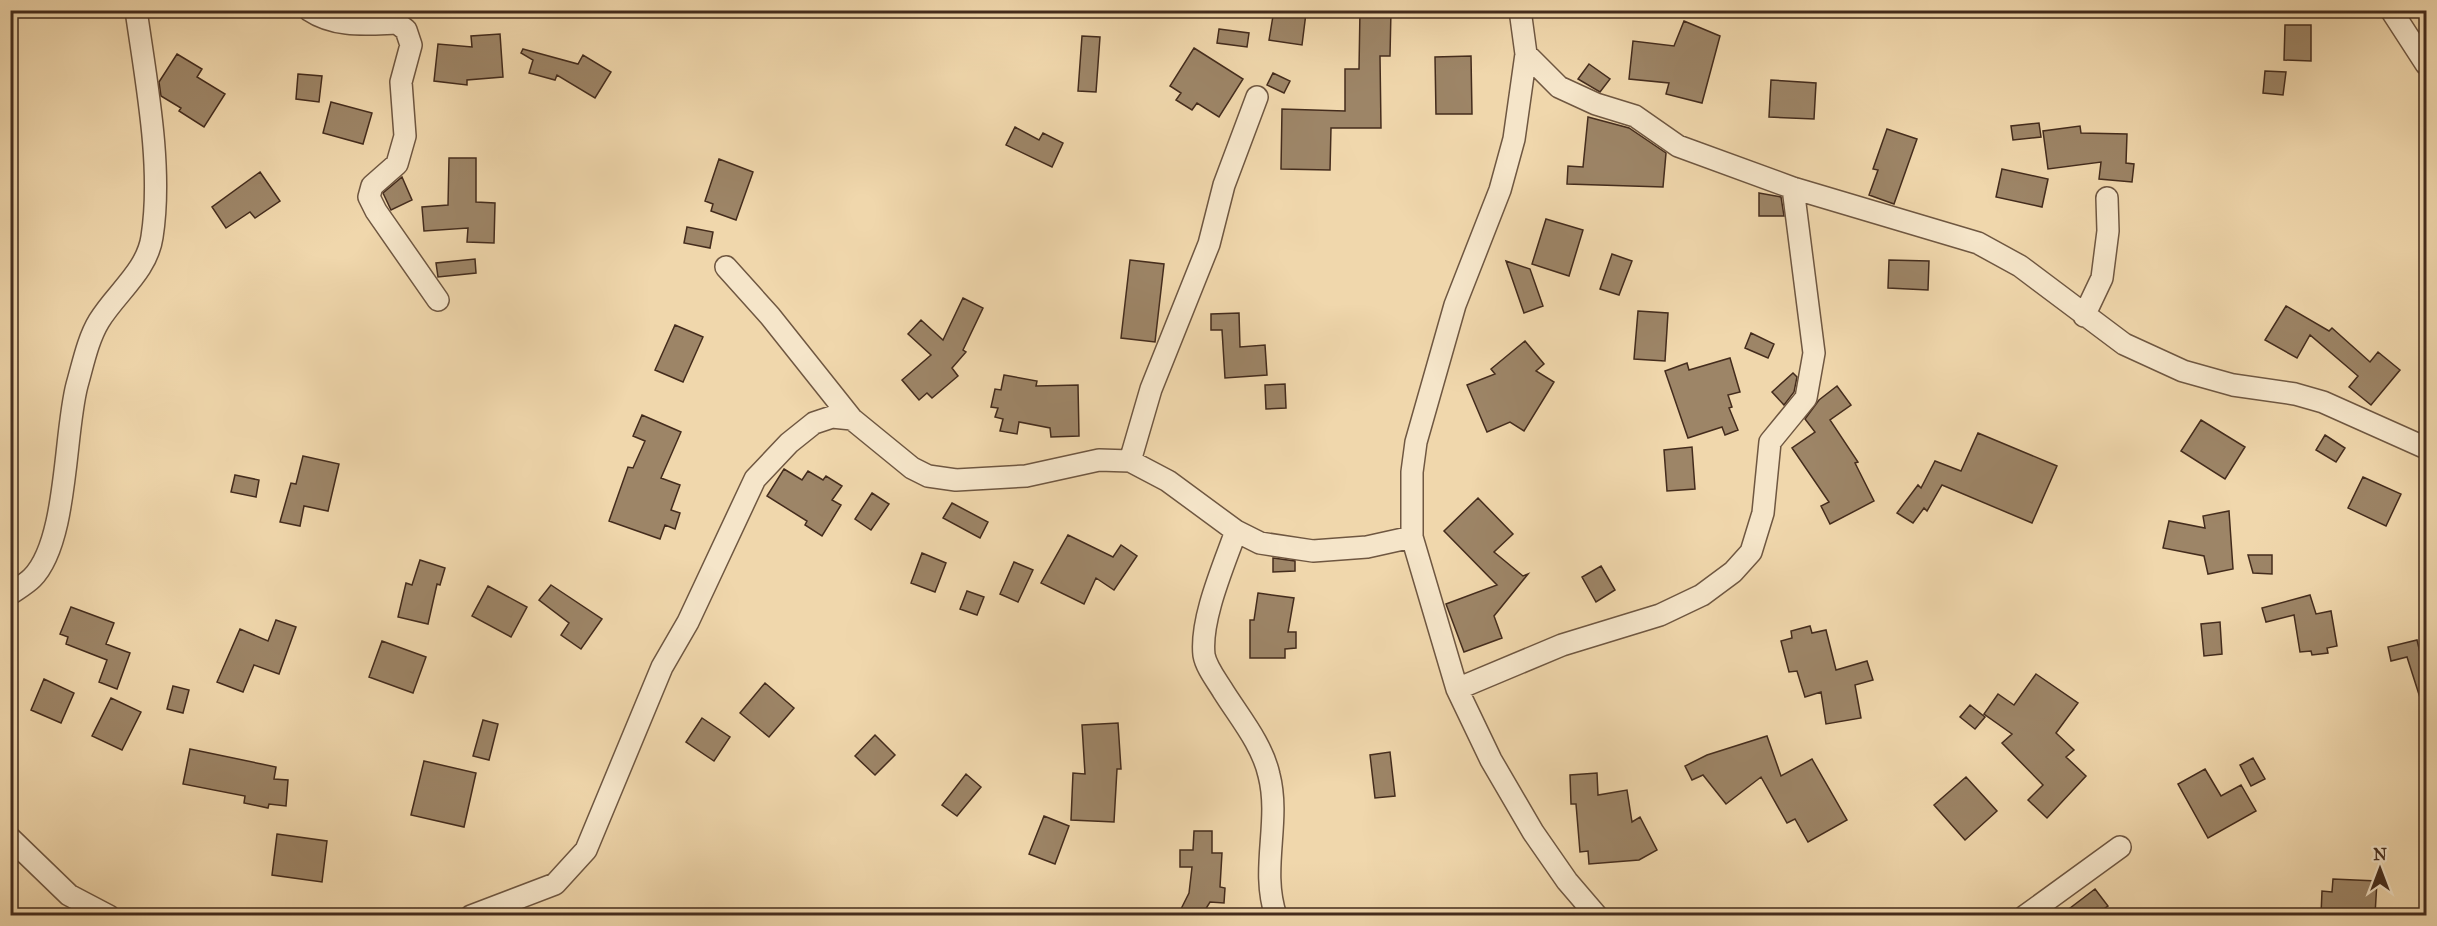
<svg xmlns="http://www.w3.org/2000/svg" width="2437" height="926" viewBox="0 0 2437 926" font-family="'IM FELL Great Primer',serif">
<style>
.building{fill:#9d8567;stroke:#442c1d;stroke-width:1.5}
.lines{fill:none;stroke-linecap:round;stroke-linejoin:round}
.street-casing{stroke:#6f5741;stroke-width:24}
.street{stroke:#f5e5c9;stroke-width:21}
</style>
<rect width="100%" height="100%" fill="#f0d7ac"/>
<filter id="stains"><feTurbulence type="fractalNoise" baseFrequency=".00333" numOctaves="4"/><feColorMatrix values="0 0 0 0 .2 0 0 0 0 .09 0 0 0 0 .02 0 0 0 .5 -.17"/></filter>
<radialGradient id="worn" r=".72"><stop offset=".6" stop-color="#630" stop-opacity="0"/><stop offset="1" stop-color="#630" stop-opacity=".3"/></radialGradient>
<!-- building -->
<path class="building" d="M1274,10L1306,13L1302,45L1269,40Z
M1360,10H1391L1390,56H1380L1381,128H1331L1330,170L1281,169L1282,109L1345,111V69H1359Z
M1684,21L1720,36L1702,103L1666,94L1669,83L1629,79L1633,41L1674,46Z
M2285,25H2311V61L2284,60Z
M1219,29L1249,33L1247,47L1217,43Z
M500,34L503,77L467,80V85L434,81L438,44L472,47L471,36Z
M1082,36L1100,37L1096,92L1078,91Z
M1194,48L1243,79L1219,117L1197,103L1192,110L1176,100L1181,93L1170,86Z
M523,49L578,64L583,55L611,72L595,98L557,75L555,80L529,73L533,60L521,53Z
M177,54L202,69L197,77L225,94L204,127L179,111L181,108L161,96L159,82Z
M1471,56L1472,114H1436L1435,57Z
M1589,64L1610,79L1600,92L1578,79Z
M2265,71L2286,72L2283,95L2263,93Z
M1273,73L1290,81L1284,93L1267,85Z
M298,74L322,76L319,102L296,99Z
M1771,80L1816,83L1814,119L1769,117Z
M331,102L372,113L363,144L323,133Z
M1588,117L1629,128L1666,153L1663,187L1567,184L1568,166L1583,167Z
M2039,123L2041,137L2013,140L2011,126Z
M2080,126L2081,133L2127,134L2126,163L2134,164L2132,182L2099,179L2101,162L2048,169L2043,131Z
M1015,127L1039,140L1043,133L1063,143L1052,167L1006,145Z
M1887,129L1917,139L1894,204L1869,195L1878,170L1873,169Z
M449,158H476V202L495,203L494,243L467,242L468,228L424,231L422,207L448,205Z
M719,159L753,172L736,220L711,211L713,204L705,201Z
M2002,169L2048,179L2042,207L1996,197Z
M260,172L280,201L255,218L250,212L226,228L212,207Z
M402,177L412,200L391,210L383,193Z
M1759,193L1781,197L1784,216H1759Z
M1546,219L1583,230L1569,276L1532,264Z
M687,227L713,232L710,248L684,243Z
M1612,254L1632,261L1619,295L1600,289Z
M475,259L476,273L438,277L436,263Z
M1130,260L1164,264L1155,342L1121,338Z
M1889,260L1929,261L1928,290L1888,288Z
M1506,261L1530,269L1543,306L1524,313Z
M963,298L983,308L963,350L966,352L952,368L958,376L932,398L927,393L919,400L902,380L931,355L908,334L921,320L943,340Z
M2286,306L2329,331L2332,328L2370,362L2378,352L2400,370L2371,405L2349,387L2358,376L2310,335L2297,358L2265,340Z
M1638,311L1668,313L1665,361L1634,359Z
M1239,313L1240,347L1265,345L1267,375L1225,378L1222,330H1211V314Z
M675,325L703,337L683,382L655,370Z
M1751,333L1774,344L1768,358L1745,348Z
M1525,341L1544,364L1536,371L1554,382L1524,431L1510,422L1487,432L1467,385L1495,374L1491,369Z
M1730,358L1740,392L1728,395L1732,407L1729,408L1738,430L1725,435L1722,427L1688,438L1665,371L1687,363L1689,370Z
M1793,373L1797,377L1794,392L1784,405L1772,392Z
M1004,375L1037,381L1036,386L1078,385L1079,436L1051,437L1050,428L1019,422L1017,434L1000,431L1003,419L995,417L998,408L991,407L995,389L1001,390Z
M1285,384L1286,408L1266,409L1265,385Z
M1837,386L1851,405L1830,420L1858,462L1855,463L1874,501L1830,524L1821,506L1829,502L1792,448L1815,432L1805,419L1819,400Z
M642,415L681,432L661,478L680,485L671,510L680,513L675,529L665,525L660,539L609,521L628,467L633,468L645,441L633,436Z
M2201,420L2245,447L2225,479L2181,451Z
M1978,433L2057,466L2032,523L1942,485L1927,511L1924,508L1913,523L1897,513L1918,485L1921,488L1935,461L1961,471Z
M2325,435L2345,448L2336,462L2316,450Z
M1692,447L1695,489L1667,491L1664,450Z
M303,456L339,464L328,511L304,506L300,526L280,522L291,483L296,484Z
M784,469L802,480L808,471L823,480L826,476L842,486L832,500L841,505L822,536L805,525L807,521L767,496Z
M235,475L259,480L256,497L231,492Z
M2363,477L2401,494L2386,526L2348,508Z
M872,493L889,504L871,530L855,519Z
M1478,498L1513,534L1494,552L1523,576L1528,574L1494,616L1502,638L1464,652L1446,604L1497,585L1444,531Z
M952,503L988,522L980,538L943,518Z
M2229,511L2233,569L2208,574L2204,556L2163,548L2169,521L2205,528L2203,516Z
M1068,535L1113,557L1121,545L1137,556L1114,590L1096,578L1084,604L1041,583Z
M922,553L946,563L935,592L911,583Z
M2248,555H2272V574L2253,573Z
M1273,558L1295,561V571L1273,572Z
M420,560L445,568L440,585L437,584L428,624L398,617L406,583L412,585Z
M1014,562L1033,570L1018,602L1000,594Z
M1601,566L1615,590L1596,602L1582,577Z
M551,585L602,619L581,649L561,635L569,623L539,600Z
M488,586L527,607L511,637L472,616Z
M967,591L984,597L977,615L960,609Z
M1258,593L1294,598L1288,632H1296V648L1285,649V658H1250V620H1254Z
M2310,595L2316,614L2331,611L2337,646L2327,648L2328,653L2312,655L2311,651L2300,652L2294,615L2266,622L2262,608Z
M71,607L114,623L106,644L130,653L117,689L99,682L107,660L66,644L68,637L60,634Z
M276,620L296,627L279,674L254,665L243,692L217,682L240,629L268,641Z
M2220,622L2222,654L2204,656L2201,624Z
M1810,626L1812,633L1826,630L1836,670L1867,661L1873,680L1855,685L1861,718L1826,724L1821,692L1805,697L1797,671L1789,672L1781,641L1792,638L1791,631Z
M2417,640L2422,661L2427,659V707H2423L2407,657L2391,661L2388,647Z
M382,641L426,657L413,693L369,677Z
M2036,674L2078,703L2056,733L2074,750L2066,757L2086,776L2047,818L2028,800L2043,785L2002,743L2012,734L1984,714L1998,694L2014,705Z
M44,679L74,693L61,723L31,710Z
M765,683L794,708L769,737L740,713Z
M173,686L189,690L183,713L167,709Z
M111,698L141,712L122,750L92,736Z
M1970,705L1985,717L1975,729L1960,717Z
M702,718L730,737L714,761L686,742Z
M483,720L498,724L489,760L473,756Z
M1118,723L1121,769H1117L1114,822L1071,820L1073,773L1085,774L1082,725Z
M875,735L895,755L875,775L855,756Z
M1767,736L1781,776L1812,759L1847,820L1808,842L1795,819L1787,823L1761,777L1726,804L1703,775L1692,780L1685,766L1707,755Z
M190,749L276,767L274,779L288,780L286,806L269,804L268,808L244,803L245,796L183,784Z
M1390,752L1395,796L1375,798L1370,755Z
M2253,758L2265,779L2251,786L2240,765Z
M424,761L476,773L464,827L411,815Z
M2205,769L2221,796L2241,785L2256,811L2208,838L2178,784Z
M1597,773L1598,795L1627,790L1632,822L1640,817L1657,850L1639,860L1589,864L1588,851L1580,852L1576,804H1571L1570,775Z
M966,774L981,787L957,816L942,805Z
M1966,777L1997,811L1965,840L1934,805Z
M1044,816L1069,826L1055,864L1029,854Z
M1194,831H1212V853H1222L1220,887L1225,888L1224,903L1210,902L1202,915H1178L1189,893L1192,867H1180V850H1193Z
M277,834L327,841L322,882L272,875Z
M2333,879L2377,881L2375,915H2321L2322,891L2332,892Z
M2095,889L2108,906L2095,915H2061Z"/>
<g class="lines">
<defs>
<path id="street" d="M309,10C336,28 367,24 397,23L406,30L411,45L401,82L405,136L397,164L372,186L369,197L376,211L438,300
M1520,10L1526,54L1514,139L1500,190L1455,305L1416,442L1412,472V537L1457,689L1491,760L1533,832L1567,881L1597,916
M2391,10L2426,64
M1526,54L1559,87L1596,104L1635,116L1678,146L1793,188L1978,243L2020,266L2124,344L2183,371L2233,385L2295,394L2323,402L2426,448
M726,267L770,316L852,419
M2084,316L2102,278L2108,231L2107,198
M1130,461L1151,389L1209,244L1224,185L1257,97
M1236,531C1224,565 1200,619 1204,655C1206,667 1217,681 1223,691C1240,718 1262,744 1269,775C1281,822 1260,869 1276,916
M10,594C17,589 26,584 32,578C68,542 64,434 77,385C83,364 88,339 99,321C116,293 147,271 152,237C163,167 146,81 136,10
M1457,689L1562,645L1660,615L1702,595L1733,572L1751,552L1763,513L1770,442L1806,398L1814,353L1793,188
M10,838L69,895L109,916
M471,916L555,884L586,850L662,667L688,622L755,479L789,443L814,423L832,417L852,419L912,468L928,476L956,480L1026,476L1099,460L1130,461L1168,481L1236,531L1260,543L1313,551L1367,547L1412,537
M2025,916L2120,847"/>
</defs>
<!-- street casing -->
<use href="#street" class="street-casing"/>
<!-- street -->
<use href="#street" class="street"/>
</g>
<!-- margin -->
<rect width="2437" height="926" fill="none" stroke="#f0d7ac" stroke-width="36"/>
<rect x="12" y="12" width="2413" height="902" fill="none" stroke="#442c1d" stroke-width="3"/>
<rect x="18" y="18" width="2401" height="890" fill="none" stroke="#442c1d" stroke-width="1.5"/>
<!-- north arrow -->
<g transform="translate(2380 869)" stroke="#f5e5c9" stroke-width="4.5" paint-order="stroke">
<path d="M0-4.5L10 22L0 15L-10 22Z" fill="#442c1d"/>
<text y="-9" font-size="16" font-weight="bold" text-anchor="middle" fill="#442c1d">N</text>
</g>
<rect width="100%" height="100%" filter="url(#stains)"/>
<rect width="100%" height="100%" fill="url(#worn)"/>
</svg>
